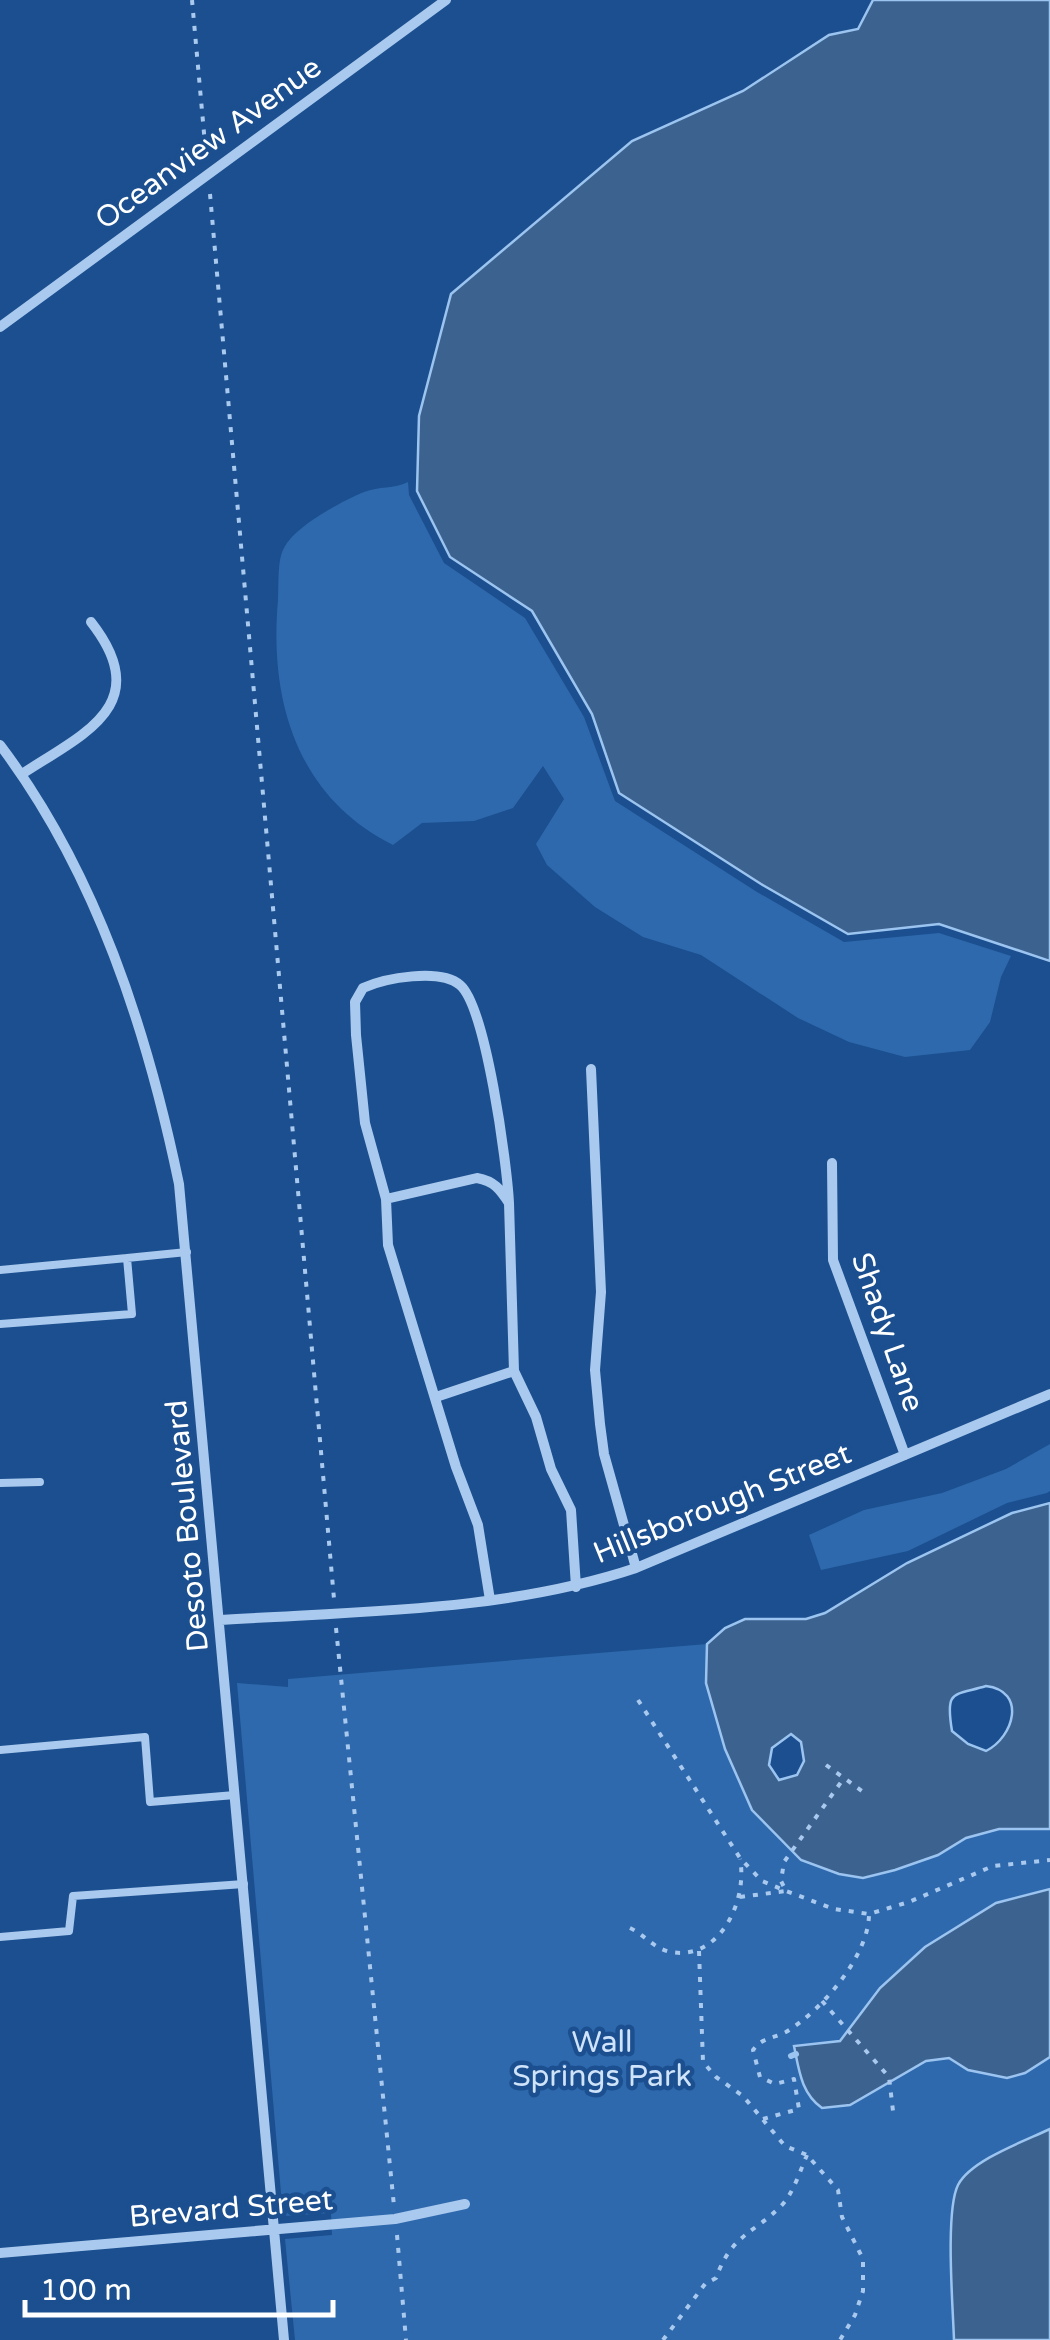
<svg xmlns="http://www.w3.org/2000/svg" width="1050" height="2340" viewBox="0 0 1050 2340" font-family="'Varela Round',sans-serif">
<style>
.green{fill:#2e69ad}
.water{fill:#3c6290;stroke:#9cc4f0;stroke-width:2.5;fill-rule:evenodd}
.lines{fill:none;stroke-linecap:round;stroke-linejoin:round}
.stream{stroke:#9cc4f0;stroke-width:6}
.path{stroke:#a9c9ee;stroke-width:4;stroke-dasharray:5 8;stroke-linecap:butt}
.service{stroke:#a9c9ee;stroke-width:8}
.minor{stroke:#a9c9ee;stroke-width:10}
.labels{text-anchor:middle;stroke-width:9;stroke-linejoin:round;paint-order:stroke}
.street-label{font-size:30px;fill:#fff;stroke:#1b4f8f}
.park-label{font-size:30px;fill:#cfe3fa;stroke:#1b4f8f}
</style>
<rect width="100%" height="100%" fill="#1b4f8f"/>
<!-- green -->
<path class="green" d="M408,482L409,495L444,563L525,618L584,717L615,801L757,892L844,942L939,933L1011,956L1001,977L990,1022L970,1050L905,1057L849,1042L798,1018L701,955L643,937L595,907L547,865L536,844L564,799L543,766L513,808L474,821L422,823L393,845C297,797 269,701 278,600C279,585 277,560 284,548C295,526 342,501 364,492C379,486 394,489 408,482Z
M1050,1444V1491L1047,1493L1007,1503L908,1551L821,1570L809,1535L864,1510L942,1493L1006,1469Z
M707,1644L706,1683L725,1749L863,1878L895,1870L938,1855L966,1838L999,1829H1050V2129C1025,2141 971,2160 958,2185C945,2211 953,2308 954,2340H295L285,2239L332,2235L331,2213L283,2216L237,1683L288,1687V1679Z"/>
<!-- water -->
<path class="water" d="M873,0H1050V961L939,924L848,934L761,884L619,793L592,714L532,611L450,557L417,491L419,416L451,294L632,141L743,91L829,35L858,29Z
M1050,1503V1829H999L966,1838L938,1855L895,1870L863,1878L839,1874L801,1860L752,1810L725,1749L706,1683L707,1644L725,1628L745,1619H806L825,1613L907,1563L1012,1513ZM986,1686C1027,1691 1014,1737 986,1751L968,1744L952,1731C945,1689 953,1696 986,1686ZM791,1734L801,1742L804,1761L797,1775L779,1780L769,1765L772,1748Z
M1050,1889V2057L1025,2073L1007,2078L968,2070L949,2058L926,2061L850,2105L822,2108C801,2093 799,2070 794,2046L840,2041L880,1988L925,1947L996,1903Z
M1050,2129V2340H954C953,2308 945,2211 958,2185C971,2160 1025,2141 1050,2129Z"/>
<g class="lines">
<!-- stream -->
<path class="stream" d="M791,2056L796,2054"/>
<!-- path -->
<path class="path" d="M192,0L206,155
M210,194L334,1599
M336,1628L394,2206
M638,1700L740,1858L762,1881L786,1891L834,1909L869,1914L909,1902L993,1866L1050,1860
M826,1765L862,1791
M740,1897L786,1891L781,1881L784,1862L844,1778
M630,1928C645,1935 654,1949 671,1952C720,1961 748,1900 740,1859
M699,1951L703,2062L716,2077L743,2096L785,2146L807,2155L838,2190L842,2217L863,2259V2291L855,2315L840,2340
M822,2001L889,2077L893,2111
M763,2119L799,2109L794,2079L775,2084L760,2077L753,2050C763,2037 772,2039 786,2032C821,2011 869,1956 869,1914
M397,2235L406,2340
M663,2340L705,2284L716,2278C732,2234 752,2235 781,2206C793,2194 800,2171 807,2155"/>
<!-- service -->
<path class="service" d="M0,1270L127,1258
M0,1324L132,1314L127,1258L187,1252
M0,1483L40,1482
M0,1750L145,1737L150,1802L235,1795
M0,1937L69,1931L73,1896L244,1884"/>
<!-- minor -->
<path class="minor" d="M0,327L446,0
M0,745C96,872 147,1030 179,1184L284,2340
M22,774C83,734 156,705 91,622
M591,1069L601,1292L595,1370L600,1424L604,1454L636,1568
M832,1163L833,1260L905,1455
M386,1199L477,1178C494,1181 500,1189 509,1203L514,1371L536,1417L551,1469L571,1510L576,1587
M436,1397L514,1371
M490,1600L478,1525L456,1467L388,1245L386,1199L365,1123L356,1035L355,1002L363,988C385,978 440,968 460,985C486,1007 507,1164 509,1203
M221,1620C359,1611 504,1612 636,1568L1050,1394
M0,2253L395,2219L465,2204"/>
</g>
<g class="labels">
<!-- street labels -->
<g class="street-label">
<text transform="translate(208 143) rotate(-36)" y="10">Oceanview Avenue</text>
<text transform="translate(888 1332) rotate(71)" y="10">Shady Lane</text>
<text transform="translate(722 1503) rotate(-22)" y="10">Hillsborough Street</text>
<text transform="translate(187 1526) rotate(-95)" y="10">Desoto Boulevard</text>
<text transform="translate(231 2208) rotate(-5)" y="10">Brevard Street</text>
</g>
<!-- park labels -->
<g class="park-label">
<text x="602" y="2052">Wall<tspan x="602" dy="34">Springs Park</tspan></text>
</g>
</g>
<!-- scale -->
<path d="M25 2300v15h308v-15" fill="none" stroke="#ffffff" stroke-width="5"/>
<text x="40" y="2300" font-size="30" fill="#ffffff" stroke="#1b4f8f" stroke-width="8" paint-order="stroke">100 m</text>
</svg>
